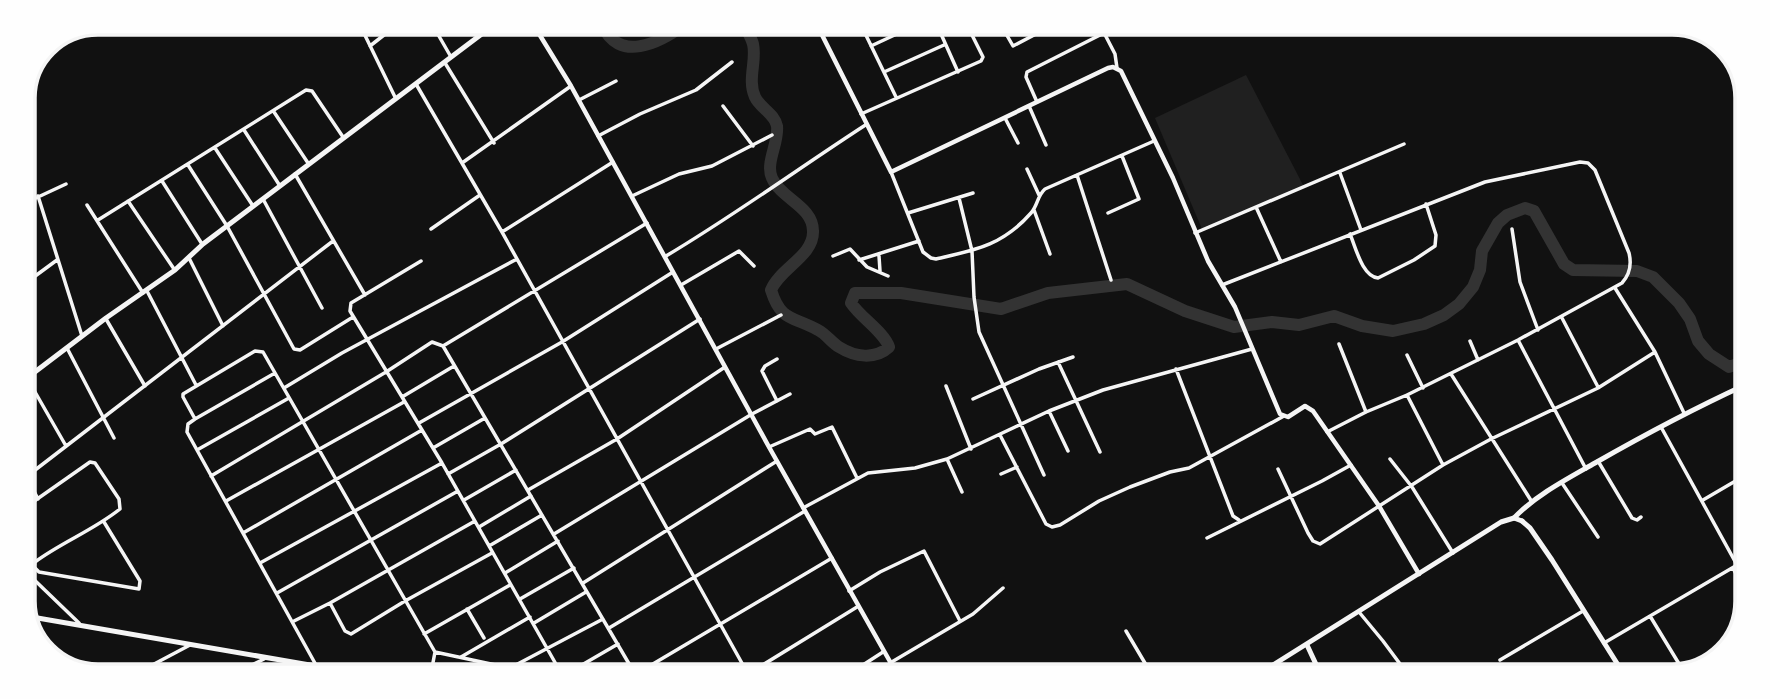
<svg xmlns="http://www.w3.org/2000/svg" width="1770" height="699" viewBox="0 0 1770 699" font-family="'Roboto Condensed',sans-serif">
<style>
.green{fill:#202020}
.lines{fill:none;stroke-linecap:round;stroke-linejoin:round}
.river{stroke:#333;stroke-width:12}
.minor{stroke:#f5f5f5;stroke-width:3.5}
.tertiary{stroke:#f5f5f5;stroke-width:4.5}
.secondary{stroke:#f5f5f5;stroke-width:5}
.primary{stroke:#f5f5f5;stroke-width:5}
.rim{fill:none;stroke:#f5f5f5;stroke-width:3.5}
</style>
<rect width="100%" height="100%" fill="#111"/>
<!-- green -->
<path class="green" d="M1246,75L1304,187L1202,229L1155,118Z"/>
<g class="lines">
<!-- river -->
<path class="river" d="M602,24C618,64 660,43 685,24
M744,24C747,31 751,37 753,44C757,61 747,79 755,97C760,108 775,114 777,126C779,143 765,163 772,178C781,199 813,206 813,231C814,256 780,268 771,290C781,322 793,316 818,330C826,334 831,342 839,347C855,357 875,360 889,347C884,332 861,318 851,303L855,293H901L1001,309L1048,293L1127,284L1185,311L1234,327L1272,322L1299,325L1334,316L1362,326L1393,331L1424,324L1444,315L1459,304L1473,287L1480,270L1482,251L1498,223L1507,215L1525,208L1534,211L1564,264L1573,270L1637,271L1653,277L1679,303L1690,319L1698,341L1709,354L1729,367L1745,361"/>
<!-- minor -->
<path class="minor" d="M359,23L395,97
M432,24L451,57
M861,25L896,97
M937,25L958,72
M1001,25L1013,46L1053,25
M1100,25L1115,54L1117,68
M758,32L773,24
M971,32L985,25
M370,46L398,24
M871,46L916,25
M445,63L494,143
M884,72L944,45
M416,84L502,232L748,674
M579,100L616,81
M1037,102L1026,77L1027,72L1104,33
M723,106L753,146
M1029,106L1046,145
M274,112L308,163
M861,114L981,61L983,57L967,25
M1005,118L1018,143
M244,130L280,186
M598,136L640,114L696,90L732,62
M215,148L253,206
M462,163L571,86
M188,165L227,226L294,349L300,350L353,317
M1027,169L1039,195
M891,172L923,252L931,258L936,259C976,250 1003,245 1031,213C1038,205 1037,196 1045,189L1154,141
M1340,173L1361,230
M295,174L365,295
M1077,175L1111,280
M162,181L202,244
M38,196L82,336
M632,196L679,174L712,166L772,135
M959,198L972,251L974,297L979,332L1044,475
M263,199L322,308
M128,201L174,269
M23,204L66,184
M87,205L143,293
M1256,207L1281,262
M1034,210L1050,254
M908,213L973,193
M1108,213L1139,199L1122,156
M98,220L306,90L312,91L343,137
M431,229L480,195
M1512,229L1520,282L1538,330
M502,232L613,162
M1195,233L1404,144
M1350,234C1356,248 1362,276 1378,278L1414,260L1435,246L1436,235L1426,204
M666,256C735,215 799,168 867,124
M833,256L850,249L867,267L888,276
M879,256L880,271
M189,258L223,326
M859,260L919,241
M421,261L351,303L350,311L442,463L561,673
M23,285L57,260
M681,285L739,251L754,266
M1222,285L1485,182L1580,162L1588,163L1595,170L1629,253C1632,265 1630,274 1622,283L1518,340L1407,395L1366,412L1327,432
M1615,288L1655,352L1684,413
M147,291L196,385
M1562,318L1598,387
M106,319L145,386
M1518,340L1586,469
M1470,341L1478,360
M1339,344L1366,412
M443,346L635,674
M443,346L647,223
M67,348L114,438
M716,349L781,315
M1407,355L1423,388
M1058,362L1100,452
M1176,369L1233,516L1239,520
M275,373L195,419L188,424L187,432L316,665
M1451,374L1532,502
M27,378L66,446
M946,386L971,449
M284,388L342,353L517,259
M1407,395L1443,465
M402,397L454,366
M973,399L1039,369L1073,357
M777,401L762,371L765,366L777,359
M1049,411L1068,451
M195,419L183,397V394L255,351L263,352L435,652L431,673
M419,423L562,342L673,272
M1661,427L1737,565
M1000,435L1046,524L1052,527L1060,525L1099,501L1130,487L1170,472L1189,468L1284,416
M769,447L810,429L815,434L832,427L857,478
M433,448L485,418
M197,450L289,398
M947,459L962,492
M1390,459L1412,487L1453,553
M1598,461L1632,518L1637,520L1641,517
M1278,469L1308,533L1313,541L1320,544L1443,465L1491,439L1598,388L1655,352
M23,470L38,499
M448,474L501,444L700,319
M1001,474L1017,467
M211,476L386,372L432,342L443,346
M26,477L333,241
M1562,483L1598,537
M528,490L617,439L725,367
M464,500L516,470
M1703,500L1744,476
M226,501L404,402
M803,508L868,473L915,468L947,459L1049,411L1103,390L1252,349
M23,509L90,462L95,463L119,499L120,509C94,530 62,542 35,562L34,567L39,572L139,589L140,581L104,522
M479,527L531,496
M243,533L422,430
M554,534L752,414L790,394
M1207,538L1322,481L1351,465
M489,546L542,515
M260,563L442,463
M1733,568L1743,588
M23,569L79,623
M505,573L558,541
M583,583L777,461
M849,591L880,572L924,551L960,621
M277,593L458,491
M520,599L574,568
M330,603L345,631L351,634L405,601L492,553
M467,609L484,638
M1359,612L1383,641L1409,676
M1650,616L1684,672
M294,621L330,603L475,521
M534,623L586,592
M609,628L805,511
M1126,631L1152,675
M424,634L510,585
M34,636L50,655
M1604,643L1744,561
M435,652L510,668L603,619
M461,657L530,617
M1500,660L1583,611
M890,663L973,614L1003,588
M139,672L190,645
M236,673L264,659
M568,673L618,644
M636,674L832,558
M748,674L857,607
M849,674L883,652"/>
<!-- tertiary -->
<path class="tertiary" d="M533,24L571,86L769,447L897,674
M817,25L891,172L1108,68L1113,67L1121,71L1173,178L1208,261L1235,307L1280,414L1288,417L1305,406L1313,411L1379,506L1419,574"/>
<!-- secondary -->
<path class="secondary" d="M23,381L106,318L175,270L203,244L495,24
M1514,518C1536,495 1567,479 1595,463C1644,435 1693,409 1745,385
M1522,521L1530,528L1552,560L1625,676
M1307,645L1321,675"/>
<!-- primary -->
<path class="primary" d="M26,616L356,673
M1257,675L1501,522L1514,518L1522,521"/>
</g>
<!-- crop -->
<path d="M0 0H1770V699H0ZM98 35H1672A63 63 0 0 1 1735 98V601A63 63 0 0 1 1672 664H98A63 63 0 0 1 35 601V98A63 63 0 0 1 98 35Z" fill="#fefefe" fill-rule="evenodd"/>
<path class="rim" d="M98 35H1672A63 63 0 0 1 1735 98V601A63 63 0 0 1 1672 664H98A63 63 0 0 1 35 601V98A63 63 0 0 1 98 35Z"/>
</svg>
